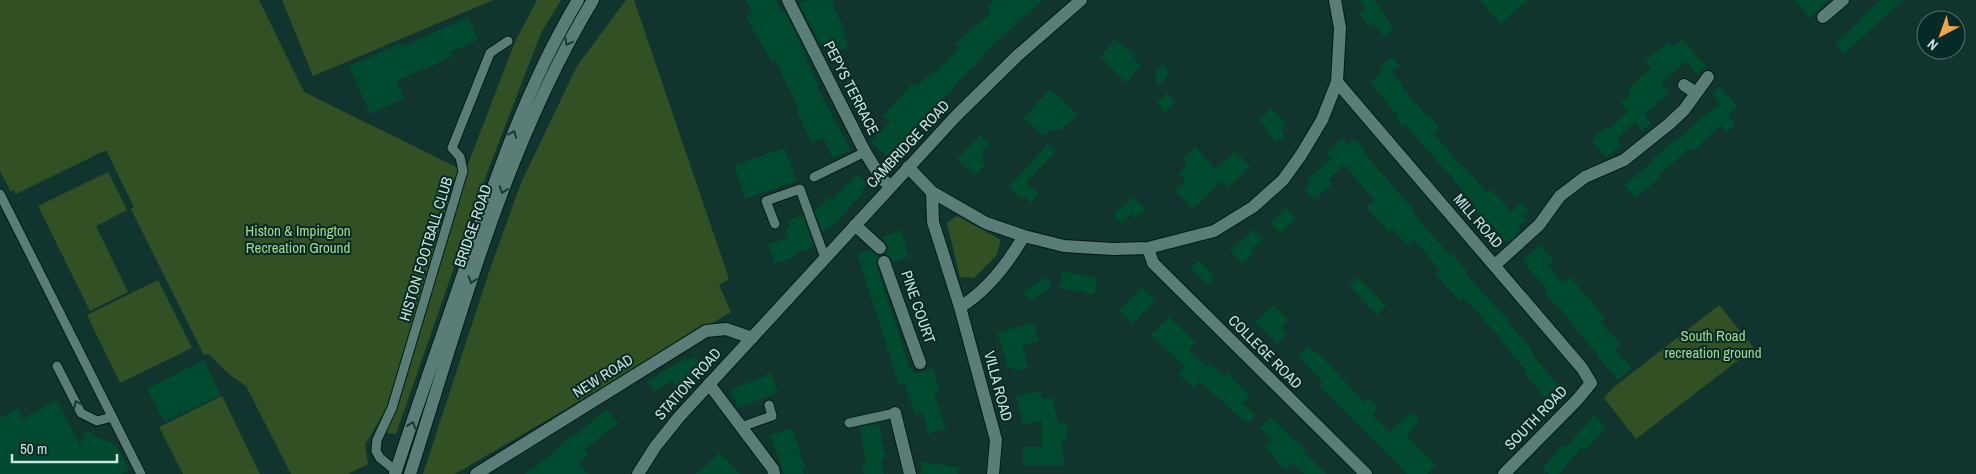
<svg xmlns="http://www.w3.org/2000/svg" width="1976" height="474" viewBox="0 0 1976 474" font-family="'Archivo Narrow',sans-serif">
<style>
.green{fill:#315125}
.building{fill:#004a2f}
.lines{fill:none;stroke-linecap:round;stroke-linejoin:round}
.lane-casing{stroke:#021a17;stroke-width:11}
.street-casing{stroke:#021a17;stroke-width:14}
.secondary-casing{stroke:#021a17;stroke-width:14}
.lane{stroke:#5a7d78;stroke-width:9}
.street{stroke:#5a7d78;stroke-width:12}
.secondary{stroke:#5a7d78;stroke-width:12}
.oneway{stroke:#173b36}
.labels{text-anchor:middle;stroke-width:4;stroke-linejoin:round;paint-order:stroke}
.street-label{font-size:15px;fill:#d0e3e0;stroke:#062a26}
.park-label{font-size:15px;fill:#a3d890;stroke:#062a26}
</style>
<rect width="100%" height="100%" fill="#12342f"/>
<!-- green -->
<path class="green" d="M0,0H259L304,92L460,169L391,400L365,445L368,464L348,474H291L246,386L230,375L208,354L204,355L131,209L134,207L106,150L16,194L14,190L11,192L0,171Z
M282,0H493L313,76Z
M537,0H561L541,33L487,173L396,434L387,433L404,385L468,164L515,42Z
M626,0H634L729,279L719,285L731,312L455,474H423L489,272L521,183L577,66Z
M108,172L127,210L96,226L128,292L90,311L38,206Z
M957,216L1001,240L996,256L974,278L960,277L947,223Z
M158,280L192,348L120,383L87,315Z
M1719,305L1754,348L1636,439L1604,398L1613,388Z
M222,396L260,474H183L159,427Z"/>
<!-- building -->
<path class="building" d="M746,0H776L782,13L785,11L806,54L804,55L819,86L817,87L851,150L833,158L823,138L812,143L797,112L799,110L775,60L772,62L746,17L753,13Z
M807,0H831L846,34L843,35L849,47L832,55L826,44L821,46L799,4Z
M994,0H1043L983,54L985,56L967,73L953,87L954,88L934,107L895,149L894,148L886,156L871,142L890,122L883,116L912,84L915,87L932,73L933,74L959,48L955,44L991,12L988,6Z
M1360,0H1375L1394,29L1384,37L1374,23L1368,27L1359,13L1366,9Z
M1479,0H1528L1501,24Z
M1794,0H1829L1810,18Z
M1880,0H1903L1844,54L1835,44L1861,19L1860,18Z
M468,17L478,40L449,52L452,57L396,81L404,99L370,114L349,66L401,43L402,47Z
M1115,39L1135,55L1133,58L1141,65L1126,83L1100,57Z
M1682,39L1706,66L1697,74L1686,61L1661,83L1670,93L1644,114L1651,123L1642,131L1635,123L1617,139L1621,145L1606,158L1591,140L1606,127L1608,129L1628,111L1621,102L1631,94L1627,89L1651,68L1645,61L1669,42L1673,47Z
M1392,56L1400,65L1392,72L1404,86L1402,87L1427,116L1429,115L1440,128L1434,133L1462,167L1464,166L1487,192L1491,189L1511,212L1522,202L1529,211L1523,216L1527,220L1518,227L1520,231L1507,242L1491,223L1489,225L1480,215L1472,205L1474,204L1445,170L1405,125L1403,127L1397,119L1398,117L1370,82L1383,71L1379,67Z
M1165,63L1168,76L1157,87L1155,72Z
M1720,86L1738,107L1728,115L1736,125L1727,132L1721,125L1694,151L1690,148L1659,175L1661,177L1635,198L1624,185L1654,161L1652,159L1675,140L1676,141L1696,122L1720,104L1712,93Z
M1050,89L1079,115L1060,130L1049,131L1043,136L1023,118Z
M1167,93L1176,102L1165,112L1157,103Z
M1271,108L1287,124L1281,130L1285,135L1277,143L1265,131L1267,129L1259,120Z
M980,135L990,144L981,153L984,156L981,160L986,165L975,176L957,159Z
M1342,138L1348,145L1355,139L1366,150L1363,152L1414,210L1412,212L1450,255L1451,254L1467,271L1465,273L1508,319L1506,320L1534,352L1532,354L1559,386L1545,398L1524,373L1526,371L1501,341L1502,340L1464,298L1460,301L1435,274L1440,270L1414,240L1407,246L1392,229L1389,233L1366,207L1374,200L1344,165L1328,180L1332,184L1315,200L1304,189L1310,184L1307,180L1331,158L1326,153Z
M1048,144L1056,151L1026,183L1039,194L1031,203L1025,198L1023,200L1008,187Z
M1195,147L1216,169L1235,151L1250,166L1228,188L1221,181L1193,209L1175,191L1186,181L1179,174L1187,165L1182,159Z
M785,148L796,181L745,199L734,165Z
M858,174L868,184L861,192L863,194L847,209L848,211L823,233L814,211L829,197L832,200Z
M1133,197L1145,209L1135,218L1131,214L1122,224L1113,215Z
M1286,208L1296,219L1280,233L1270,223Z
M803,215L814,247L796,253L797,256L775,264L768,244L788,237L785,228L790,226L788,220Z
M901,230L909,257L893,262L890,256L885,254L888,246L882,237Z
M1253,230L1263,240L1252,249L1255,252L1242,264L1230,250Z
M1540,245L1554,260L1548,265L1563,283L1570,277L1606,318L1601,322L1621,345L1615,349L1632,368L1618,380L1597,356L1598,355L1572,325L1573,324L1544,292L1546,289L1527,267L1528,266L1523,260Z
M870,250L879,256L876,261L877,267L910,369L912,368L914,374L933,368L940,391L934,393L946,429L929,434L922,413L915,415L904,383L899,385L857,254Z
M1198,260L1215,277L1207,285L1190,268Z
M1063,271L1098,278L1094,295L1059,288Z
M1046,277L1052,286L1030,302L1023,292Z
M1358,277L1386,306L1377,315L1349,286Z
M1141,287L1155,300L1133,324L1119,311Z
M1273,305L1289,320L1282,327L1287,333L1277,344L1255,322Z
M1169,317L1196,342L1188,349L1207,367L1210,363L1224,376L1227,372L1250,396L1243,403L1256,415L1247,424L1200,382L1194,389L1178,374L1185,367L1151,335Z
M1029,324H1034L1039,341L1022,346L1029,367L1015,372L1013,366L1008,368L997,333Z
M1308,346L1313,352L1315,350L1365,402L1369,398L1378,408L1372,414L1390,432L1411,412L1420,421L1406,435L1436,465L1427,474H1407L1319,386L1323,383L1298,355Z
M695,356L701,367L694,372L697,377L677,389L672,381L654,392L647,381L686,358L687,360Z
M204,360L221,395L164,422L147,388Z
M771,373L778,393L738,408L731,390Z
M1040,390L1042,399L1053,397L1058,423H1067V440H1062L1064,466H1023V447H1042L1041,420L1023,425L1016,397Z
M57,400L80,445L85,431L95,434L94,436L112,443L117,447L129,470L121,474H0V418L18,408L23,418Z
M606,409L618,423L585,450L589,455L579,463L589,474H525L557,450L556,448L573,435L574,436Z
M1594,415L1607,427L1585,451L1582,448L1559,474H1549L1542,468L1563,445L1566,447Z
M1271,417L1305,450L1304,452L1326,474H1304L1293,463L1286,470L1275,460L1276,459L1265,447L1273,440L1260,428Z
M879,424L885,457L881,458L884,474H864L862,464H866L860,427Z
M792,428L806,468L802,470L804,474H784L770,435Z
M719,453L740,474H695L710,462Z
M922,462L959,467L958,474H920Z"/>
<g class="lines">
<defs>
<path id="lane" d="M814,177L865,152
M0,194L141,474
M775,224L766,201L800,189L825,258
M57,366L81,413L97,421L112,417
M849,423L895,413
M741,427L772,416L769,405
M396,471L380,458L376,451L377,440L392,408L463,171L460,157L452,148L490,53L508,41"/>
<path id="street" d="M788,0L865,152L881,178L890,186
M1823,17L1843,0
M1337,82L1582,368L1591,383L1577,400L1504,474
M1684,85L1696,93
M908,167L932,192L986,223L1024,236L1064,246L1113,249L1148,248L1214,231L1253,207L1283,180L1301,155L1322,120L1337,82L1340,28L1335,0
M932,192L933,222L960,307L996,440L993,474
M855,225L880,248
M1148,248L1153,263L1366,474
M884,262L920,363
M1495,265L1539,225L1560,196L1585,177L1624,160L1669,124L1684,110L1708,77
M960,307C987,291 1008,263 1024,236
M709,384L773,469L774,474
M895,413L910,474
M476,474L706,331L726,329L752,338"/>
<path id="secondary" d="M395,474C416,409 439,344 461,280C493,184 526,87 578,0
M410,474C462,313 505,146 593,0
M638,474L655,447L679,417L956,116L1017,56L1081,0"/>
</defs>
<!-- lane casing -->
<use href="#lane" class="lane-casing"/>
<!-- street casing -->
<use href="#street" class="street-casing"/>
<!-- secondary casing -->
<use href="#secondary" class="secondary-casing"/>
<!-- lane -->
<use href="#lane" class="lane"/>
<!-- street -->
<use href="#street" class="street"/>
<!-- secondary -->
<use href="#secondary" class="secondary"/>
</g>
<!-- one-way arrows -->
<defs><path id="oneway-chevron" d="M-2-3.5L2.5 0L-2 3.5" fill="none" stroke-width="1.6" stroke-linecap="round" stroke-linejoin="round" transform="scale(1.25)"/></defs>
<g class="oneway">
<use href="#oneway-chevron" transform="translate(568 42) rotate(119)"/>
<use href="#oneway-chevron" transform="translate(513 134) rotate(-68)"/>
<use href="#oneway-chevron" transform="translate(503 190) rotate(110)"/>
<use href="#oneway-chevron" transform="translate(472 280) rotate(108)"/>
<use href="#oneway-chevron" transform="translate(77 404) rotate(-117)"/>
<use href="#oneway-chevron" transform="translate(412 425) rotate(-71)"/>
</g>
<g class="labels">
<!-- street labels -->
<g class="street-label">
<text transform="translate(851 88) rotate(63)" y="5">PEPYS TERRACE</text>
<text transform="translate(908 144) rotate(-47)" y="5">CAMBRIDGE ROAD</text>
<text transform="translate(1478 221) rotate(49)" y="5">MILL ROAD</text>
<text transform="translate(473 226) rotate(-71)" y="5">BRIDGE ROAD</text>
<text transform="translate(426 249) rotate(-73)" y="5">HISTON FOOTBALL CLUB</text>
<text transform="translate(918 307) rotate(71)" y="5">PINE COURT</text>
<text transform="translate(1265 352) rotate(45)" y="5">COLLEGE ROAD</text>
<text transform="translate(603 376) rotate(-32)" y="5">NEW ROAD</text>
<text transform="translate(688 384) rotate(-48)" y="5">STATION ROAD</text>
<text transform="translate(998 386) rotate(75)" y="5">VILLA ROAD</text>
<text transform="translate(1536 418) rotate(-46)" y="5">SOUTH ROAD</text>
</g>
<!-- park labels -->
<g class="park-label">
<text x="298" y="236">Histon &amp; Impington<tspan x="298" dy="17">Recreation Ground</tspan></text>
<text x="1713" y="341">South Road<tspan x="1713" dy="17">recreation ground</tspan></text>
</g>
</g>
<!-- north arrow -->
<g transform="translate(1941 35) rotate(221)"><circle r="24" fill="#062a26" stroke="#577470"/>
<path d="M0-4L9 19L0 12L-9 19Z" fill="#f3a442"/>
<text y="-8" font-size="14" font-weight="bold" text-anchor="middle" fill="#d0e3e0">N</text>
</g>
<!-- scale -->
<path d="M12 454v8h105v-8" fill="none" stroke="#d0e3e0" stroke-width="2.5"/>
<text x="20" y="454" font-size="15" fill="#d0e3e0" stroke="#062a26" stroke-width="4" paint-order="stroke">50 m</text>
</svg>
